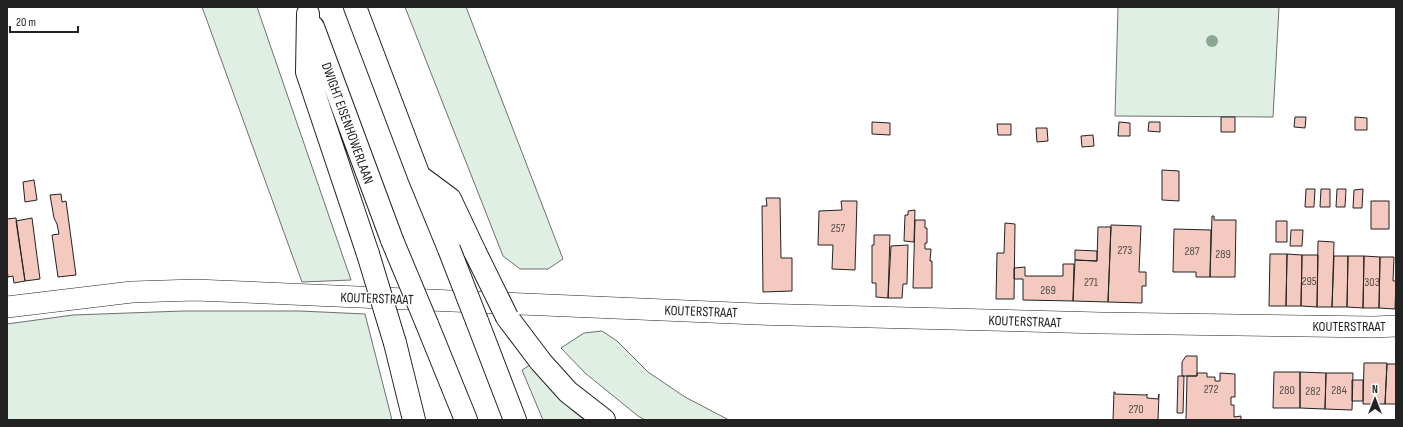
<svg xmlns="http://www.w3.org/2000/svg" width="1403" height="427" viewBox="0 0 1403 427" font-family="'Sofia Sans Condensed',sans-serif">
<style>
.green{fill:#e0efe3;stroke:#6f6f6f}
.building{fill:#f3c9c0;stroke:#222}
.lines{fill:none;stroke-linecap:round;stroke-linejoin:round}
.street-casing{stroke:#222;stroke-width:22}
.highway-casing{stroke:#222;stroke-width:24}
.street{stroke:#fff;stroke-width:21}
.highway{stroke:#fff;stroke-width:22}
.highway-bridge-casing{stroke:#222;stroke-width:24;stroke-linecap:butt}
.highway-bridge{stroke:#fff;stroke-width:22}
.tree{fill:#8da692}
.labels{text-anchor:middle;stroke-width:3;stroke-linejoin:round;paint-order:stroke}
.number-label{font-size:12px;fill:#564c4a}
.street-label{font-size:14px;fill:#222;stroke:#fff}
</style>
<rect width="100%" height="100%" fill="#fff"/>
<!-- green -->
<path class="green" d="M202,7H257L351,280L302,282Z
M405,7H466L563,259L548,269H520L503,256Z
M1118,7H1279L1273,117L1115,116Z
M183,311H300L365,314L392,420H7V324L73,315Z
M602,331L617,341L648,372L685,397L729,420H645L638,416L585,373L561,348L584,333Z
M530,365L573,411L585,420H543L522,370Z"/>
<!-- building -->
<path class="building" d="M1221,117H1235V132H1221Z
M1295,117H1306L1305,128L1294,127Z
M1355,117L1367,118V130H1355Z
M872,122L890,123V135L872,134Z
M1119,122L1130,123V136H1118Z
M1149,122H1160V132L1148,131Z
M997,124H1011V135H998Z
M1036,128H1047L1048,141L1037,142Z
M1093,135L1094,146L1082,147L1081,136Z
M1162,170L1179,171V201L1162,200Z
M34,180L37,200L25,202L23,182Z
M1306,189H1315L1314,207H1305Z
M1321,189H1330V207H1320Z
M1337,189H1346L1345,207H1336Z
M1363,189L1362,208H1353L1354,190Z
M61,194L62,202L66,201L76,275L58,277L52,235L59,234L57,224L54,218L50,195Z
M766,198H780L781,258H792V291L763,292L762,206H767Z
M841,201H857L855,270L832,269L833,245H818L819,211L842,210Z
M1371,201H1389V229H1371Z
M915,210L914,242L904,241L905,215H908V211Z
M1212,216H1214V220H1236L1235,277H1210Z
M16,218L25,281L14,283L13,276L8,277L7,269V219Z
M32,218L40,279L25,281L16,221Z
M915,220H925V228H927V243H925V249H931L930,261H932V288H913Z
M1276,221H1287V242H1276Z
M1005,223L1015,224L1014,299H996L997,253H1004Z
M1111,225L1141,226L1139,272H1146V286H1142V303L1108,302Z
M1098,227H1111L1108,302L1073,301L1075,260L1097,261Z
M1174,229L1211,230L1210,277H1196V272H1173Z
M1291,230H1303L1302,246H1290Z
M874,235H890L888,298L876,297V283H872V245H874Z
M1318,241L1334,242L1332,307H1317Z
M908,245L907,284H903L902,298H888L891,246Z
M1075,250L1097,251V261L1075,260Z
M1270,254H1287L1286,306H1269Z
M1287,254L1302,255L1301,306H1286Z
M1302,255H1318L1317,307L1301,306Z
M1334,256H1348L1347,307H1332Z
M1348,256H1364L1363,308L1347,307Z
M1364,256L1380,257L1379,308H1363Z
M1380,257H1394L1393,281H1396L1395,309L1379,308Z
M1063,264H1074L1073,301L1023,300V279H1014V268L1025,267V276H1063Z
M1186,356H1197V376H1182V362Z
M1364,363H1387L1385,404H1363Z
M1387,364H1396V404H1385Z
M1274,372H1300V408H1273Z
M1300,372L1326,373L1325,409L1300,408Z
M1197,373H1207V377H1215V381H1220V373L1235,374V397H1231V405H1234V417L1241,416V420H1186L1187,376H1197Z
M1326,373H1353L1352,410L1325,409Z
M1178,376H1184L1183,413H1177Z
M1352,380H1363V401H1352Z
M1114,392H1115V394L1146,395L1147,394V398L1158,399L1159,394L1158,420H1113Z"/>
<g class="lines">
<defs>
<path id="street" d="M7,307L132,292L195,290L757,314L1101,323L1374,327L1396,326"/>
<path id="highway" d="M355,7L419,176L449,249
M308,14L307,72L368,254
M313,27L392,240
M419,176L450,199L475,252
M507,317L541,362L568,392L604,420
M477,321L515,420
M427,324L466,420
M395,343L414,420"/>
</defs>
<!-- street casing -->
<use href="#street" class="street-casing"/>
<!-- highway casing -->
<use href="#highway" class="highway-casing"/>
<!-- street -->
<use href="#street" class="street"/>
<!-- highway -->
<use href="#highway" class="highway"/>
<defs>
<path id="highway-bridge" d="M392,240L427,324
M449,249L477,321
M475,252L507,317
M368,254L395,343"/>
</defs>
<!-- highway-bridge casing -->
<use href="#highway-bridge" class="highway-bridge-casing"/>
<!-- highway-bridge -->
<use href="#highway-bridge" class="highway-bridge"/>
</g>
<!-- trees -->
<circle class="tree" cx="1212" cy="41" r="6"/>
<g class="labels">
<!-- number labels -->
<g class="number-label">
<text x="838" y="232">257</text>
<text x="1125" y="254">273</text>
<text x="1192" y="255">287</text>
<text x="1223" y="258">289</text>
<text x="1309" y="285">295</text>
<text x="1091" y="286">271</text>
<text x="1372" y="286">303</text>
<text x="1048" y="294">269</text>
<text x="1211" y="393">272</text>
<text x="1287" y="394">280</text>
<text x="1339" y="394">284</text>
<text x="1313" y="395">282</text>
<text x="1136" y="413">270</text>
</g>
<!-- street labels -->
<g class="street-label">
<text transform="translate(348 123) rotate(70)" y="5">DWIGHT EISENHOWERLAAN</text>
<text transform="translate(377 298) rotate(2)" y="5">KOUTERSTRAAT</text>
<text transform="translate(701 311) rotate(2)" y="5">KOUTERSTRAAT</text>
<text transform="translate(1025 321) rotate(2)" y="5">KOUTERSTRAAT</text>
<text x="1349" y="331">KOUTERSTRAAT</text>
</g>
</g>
<!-- border -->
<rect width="1403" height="427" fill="none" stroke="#222222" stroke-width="16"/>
<!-- north arrow -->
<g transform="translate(1375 399)" stroke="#ffffff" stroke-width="3" paint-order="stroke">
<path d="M0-3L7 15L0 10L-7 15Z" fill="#222222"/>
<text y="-6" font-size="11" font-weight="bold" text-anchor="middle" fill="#222222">N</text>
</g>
<!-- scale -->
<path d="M10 26v6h68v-6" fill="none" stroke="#222222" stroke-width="2"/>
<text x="16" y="26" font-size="12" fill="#222222" stroke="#ffffff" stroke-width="3" paint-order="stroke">20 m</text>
</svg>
